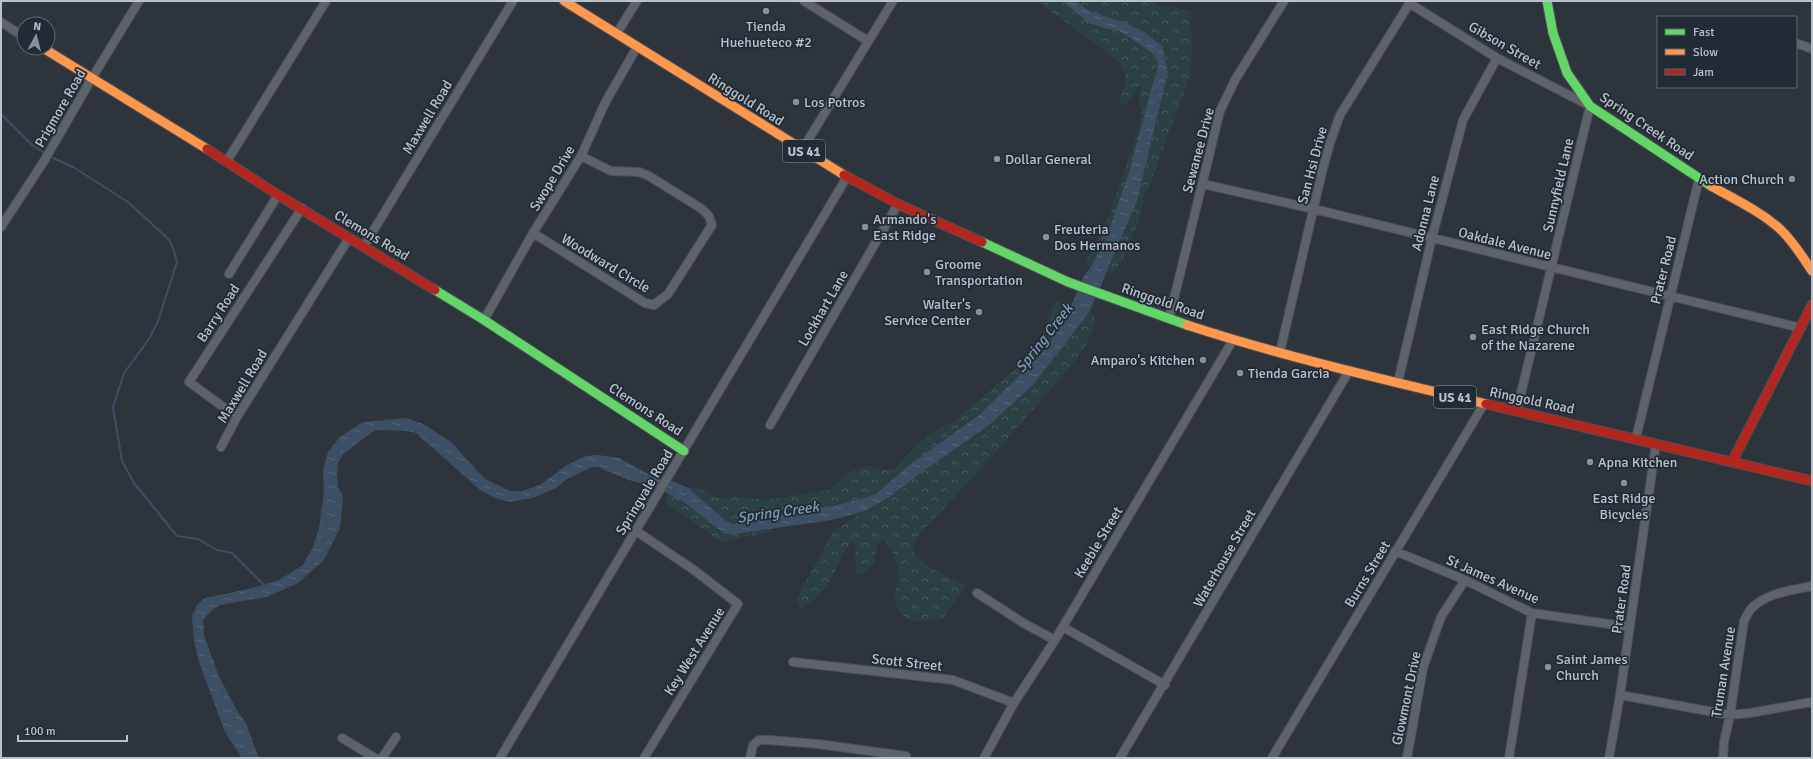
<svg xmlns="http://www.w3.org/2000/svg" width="1813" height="759" viewBox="0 0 1813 759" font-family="Signika,sans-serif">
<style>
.forest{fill:url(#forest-crowns)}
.water{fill:url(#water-ripples)}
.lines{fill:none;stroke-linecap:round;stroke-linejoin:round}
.stream{stroke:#3d4f65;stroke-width:2}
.street-casing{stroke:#4c5056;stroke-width:10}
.fast-casing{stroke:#4c5056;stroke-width:11}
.slow-casing{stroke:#4c5056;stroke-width:11}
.jam-casing{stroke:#4c5056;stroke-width:11}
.street{stroke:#5e6269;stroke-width:8}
.fast{stroke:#63d668;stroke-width:9}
.slow{stroke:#ff974d;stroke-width:9}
.jam{stroke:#b3261e;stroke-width:9}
.poi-dot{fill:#889099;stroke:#212b36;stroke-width:1.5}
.labels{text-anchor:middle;stroke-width:3.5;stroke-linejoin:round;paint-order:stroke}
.shield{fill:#212b36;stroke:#8b949e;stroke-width:1}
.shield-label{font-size:13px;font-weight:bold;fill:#b9c1cb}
.poi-label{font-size:14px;fill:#b9c1cb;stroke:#212b36;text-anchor:start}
.street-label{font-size:14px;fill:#b9c1cb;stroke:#212b36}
.water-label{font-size:15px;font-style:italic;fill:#8398b1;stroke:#212b36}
</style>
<defs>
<pattern id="forest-crowns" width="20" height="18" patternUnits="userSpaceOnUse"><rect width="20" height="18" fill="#2b4042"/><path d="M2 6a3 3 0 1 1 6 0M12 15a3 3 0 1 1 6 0" fill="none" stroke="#485a5c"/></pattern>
<pattern id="water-ripples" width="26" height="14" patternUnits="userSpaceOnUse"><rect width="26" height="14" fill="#3d4f65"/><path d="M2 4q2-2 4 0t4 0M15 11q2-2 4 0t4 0" fill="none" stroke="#57677a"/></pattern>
</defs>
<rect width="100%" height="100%" fill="#2e343b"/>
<!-- forest -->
<path class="forest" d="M1037,1H1062L1089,23L1096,26L1118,30L1123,33L1129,39L1152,53L1156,57L1158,62L1157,72L1154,79L1129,172L1107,236L1091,267L1086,265V261L1107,221L1139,129L1142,111L1138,99L1141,88L1140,83L1133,96L1124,105L1120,104L1119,99L1127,80L1122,66L1113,57Z
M1076,1H1153L1156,5L1178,8L1191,11L1192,62L1190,76L1149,187C1141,196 1143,206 1140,216C1135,235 1123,260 1112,276L1107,273L1137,201L1166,82L1168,72L1166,59L1112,18L1089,11Z
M1064,301L1072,304C1042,374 967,423 908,467C897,475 887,487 875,494C858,503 838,504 819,508C790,513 762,520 733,524L726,521L688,488L702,489L712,496L718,498L736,497L767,500L828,490L838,483L845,475L860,467L872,466L884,470L895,469L912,450L930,434L954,421L1026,360L1035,350L1053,308L1056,303Z
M1090,311L1095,316V323L1086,346L1066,372L989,460L917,537L914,543L913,552C925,569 948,576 965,585L943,619C927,621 911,626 900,612C896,606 895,600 895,594C896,586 900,578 898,569C897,557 891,549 883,539L877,546L874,563L863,575L857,572L855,555L856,545L851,543L847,547C836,569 825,599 801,608L798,606L796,600L832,533L862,512L888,498L918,475L989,425L1033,385Z
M668,493L702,514L725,534H734L771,529V532L740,538L724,543L721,542L669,505L666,502Z"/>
<!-- water -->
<path class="water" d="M1062,1H1076L1089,11L1126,23L1144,32L1162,46L1168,72L1137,201L1090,311L1033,385L989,425L918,475L888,498L862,512L831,520L734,534H725L685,503L657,488L623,478L598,467H592L567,479L556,488L533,498L509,502L495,498L480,490L416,433L408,431L375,430L343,454L338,463L337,476L338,487L343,497L340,528L324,560L298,583L267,597L220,605L213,609L203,620L204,635L218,674L236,709L246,723L258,756V758H240V755L225,732L199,662L194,641L192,616L197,605L205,598L249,589L279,580L303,565L313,547L319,528L324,492L323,469L328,452L340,437L363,422L406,418L423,424L451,442L485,479L510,491H522L540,485L567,465L585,456L598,455L619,458L656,478L675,482L688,488L726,521L733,524L847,503L876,494L907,467L979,415L1039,356L1050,343L1066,318L1083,278L1093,263L1107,236L1129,172L1154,79L1157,72L1158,62L1152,53L1118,30L1104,28L1089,23Z"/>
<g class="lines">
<!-- stream -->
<path class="stream" d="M1,114L33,146L43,152
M53,158L73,167L128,202L164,235L170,241L174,251L177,262L158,321L149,339L124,373L113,407L122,461L134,483L177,536L198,539L217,550L232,553L265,586"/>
<defs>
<path id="street" d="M804,1L868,41
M1409,3L1497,58L1590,106L1517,410
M1,22L24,37
M617,33L637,1
M1796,43L1812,49
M802,150L893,1
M227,161L326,1
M1203,184L1314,209L1801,328
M1,227L44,161L92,78L139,1
M533,233L645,303L654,305L668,294L712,225L709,216L702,209L649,176L639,172L611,171L581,156
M364,246L513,1
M229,274L278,195
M1169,319L1220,111L1235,80L1284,1
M484,320L533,233L581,156L606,101L637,47
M1280,352L1322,172L1330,143L1340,115L1411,1
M1398,382L1432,238L1463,120L1497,58
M237,417L189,382L302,208
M770,425L898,204
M1636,438L1699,179
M221,447L237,417L349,238
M636,531L694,570L738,604L644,758
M1395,551L1465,580L1532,613L1630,627
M977,593L1025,624L1055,640
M1063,627L1165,685
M793,662L953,680L1014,703
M1620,695L1730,715L1750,713L1812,702
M342,738L375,758
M382,758L396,737
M500,758L847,177
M750,758L753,745L759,740H768L818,744L906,756L905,758
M984,758L1014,703L1055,640L1233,340
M1120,758L1349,371
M1272,758L1484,404
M1407,758L1423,668L1441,617L1465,580
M1509,758L1532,613
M1609,758L1620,695L1656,444
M1723,758L1724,742L1730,715L1744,621C1746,617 1748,613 1750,610C1764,593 1793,590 1812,586"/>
<path id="fast" d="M1547,1L1553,33L1567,73L1590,106L1711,186
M982,242L1068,282L1187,325
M435,290L484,320L684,451"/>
<path id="slow" d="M564,1L844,175
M43,48L207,149
M1711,186C1734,199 1760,211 1780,229C1793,241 1802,256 1812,271
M1187,325C1285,357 1386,380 1486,404"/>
<path id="jam" d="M207,149L278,195L435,290
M844,175L898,204L982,242
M1486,404L1812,481
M1732,462L1812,305"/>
</defs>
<!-- street casing -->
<use href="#street" class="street-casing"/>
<!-- fast casing -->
<use href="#fast" class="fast-casing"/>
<!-- slow casing -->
<use href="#slow" class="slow-casing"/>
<!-- jam casing -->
<use href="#jam" class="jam-casing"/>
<!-- street -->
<use href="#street" class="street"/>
<!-- fast -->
<use href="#fast" class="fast"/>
<!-- slow -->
<use href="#slow" class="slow"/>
<!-- jam -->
<use href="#jam" class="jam"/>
</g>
<!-- markers -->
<g class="poi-dot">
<circle cx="766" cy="11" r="4"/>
<circle cx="796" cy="102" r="4"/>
<circle cx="997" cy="159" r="4"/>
<circle cx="1792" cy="179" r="4"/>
<circle cx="865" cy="227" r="4"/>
<circle cx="1046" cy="237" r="4"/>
<circle cx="927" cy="272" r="4"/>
<circle cx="979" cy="312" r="4"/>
<circle cx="1473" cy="337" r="4"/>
<circle cx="1203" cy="360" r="4"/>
<circle cx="1240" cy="373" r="4"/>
<circle cx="1590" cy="462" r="4"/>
<circle cx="1624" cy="483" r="4"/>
<circle cx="1548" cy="667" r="4"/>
</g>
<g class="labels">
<!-- shield labels -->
<g class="shield">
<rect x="783" y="140" width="42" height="22" rx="3"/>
<rect x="1434" y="386" width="42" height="22" rx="3"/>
</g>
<g class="shield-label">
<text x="804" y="156">US 41</text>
<text x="1455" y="402">US 41</text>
</g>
<!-- poi labels -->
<g class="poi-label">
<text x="766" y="31" text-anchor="middle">Tienda<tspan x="766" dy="16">Huehueteco #2</tspan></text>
<text x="804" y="107">Los Potros</text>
<text x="1005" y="164">Dollar General</text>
<text x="1784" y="184" text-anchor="end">Action Church</text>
<text x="873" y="224">Armando's<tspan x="873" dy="16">East Ridge</tspan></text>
<text x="1054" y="234">Freuteria<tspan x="1054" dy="16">Dos Hermanos</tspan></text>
<text x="935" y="269">Groome<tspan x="935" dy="16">Transportation</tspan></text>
<text x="971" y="309" text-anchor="end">Walter's<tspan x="971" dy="16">Service Center</tspan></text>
<text x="1481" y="334">East Ridge Church<tspan x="1481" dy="16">of the Nazarene</tspan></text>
<text x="1195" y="365" text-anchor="end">Amparo's Kitchen</text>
<text x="1248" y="378">Tienda Garcia</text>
<text x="1598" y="467">Apna Kitchen</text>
<text x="1624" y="503" text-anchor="middle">East Ridge<tspan x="1624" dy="16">Bicycles</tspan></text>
<text x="1556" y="664">Saint James<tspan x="1556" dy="16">Church</tspan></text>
</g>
<!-- street labels -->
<g class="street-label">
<text transform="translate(1505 45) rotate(30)" y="5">Gibson Street</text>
<text transform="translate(746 99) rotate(32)" y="5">Ringgold Road</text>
<text transform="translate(60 108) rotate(-60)" y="5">Prigmore Road</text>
<text transform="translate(427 117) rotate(-59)" y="5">Maxwell Road</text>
<text transform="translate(1647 126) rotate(34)" y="5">Spring Creek Road</text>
<text transform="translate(1198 150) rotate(-75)" y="5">Sewanee Drive</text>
<text transform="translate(1312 165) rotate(-75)" y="5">San Hsi Drive</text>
<text transform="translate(552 178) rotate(-59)" y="5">Swope Drive</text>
<text transform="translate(1558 185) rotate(-77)" y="5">Sunnyfield Lane</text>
<text transform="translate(1425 213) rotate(-76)" y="5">Adonna Lane</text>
<text transform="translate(372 235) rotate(31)" y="5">Clemons Road</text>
<text transform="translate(1505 243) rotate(14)" y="5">Oakdale Avenue</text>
<text transform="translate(606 263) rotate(31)" y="5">Woodward Circle</text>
<text transform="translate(1663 270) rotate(-76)" y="5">Prater Road</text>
<text transform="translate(1163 301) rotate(19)" y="5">Ringgold Road</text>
<text transform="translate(823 308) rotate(-60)" y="5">Lockhart Lane</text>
<text transform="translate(218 313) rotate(-57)" y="5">Barry Road</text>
<text transform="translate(242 386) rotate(-59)" y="5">Maxwell Road</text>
<text transform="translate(1532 400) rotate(12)" y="5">Ringgold Road</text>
<text transform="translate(646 409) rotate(33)" y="5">Clemons Road</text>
<text transform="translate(644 492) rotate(-59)" y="5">Springvale Road</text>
<text transform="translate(1098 542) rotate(-59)" y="5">Keeble Street</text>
<text transform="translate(1224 558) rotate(-60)" y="5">Waterhouse Street</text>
<text transform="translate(1367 574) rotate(-59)" y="5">Burns Street</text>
<text transform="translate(1493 579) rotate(24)" y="5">St James Avenue</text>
<text transform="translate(1621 599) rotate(-82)" y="5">Prater Road</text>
<text transform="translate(694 651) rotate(-58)" y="5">Key West Avenue</text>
<text transform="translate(907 662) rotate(6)" y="5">Scott Street</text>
<text transform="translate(1723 672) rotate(-81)" y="5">Truman Avenue</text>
<text transform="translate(1406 698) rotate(-78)" y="5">Glowmont Drive</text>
</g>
<!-- water labels -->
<g class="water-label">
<text transform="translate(1044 338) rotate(-52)" y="5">Spring Creek</text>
<text transform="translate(778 512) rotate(-8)" y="5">Spring Creek</text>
</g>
</g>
<!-- border -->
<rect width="1813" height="759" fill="none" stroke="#b9c1cb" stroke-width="4"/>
<!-- legend -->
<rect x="1657" y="16" width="140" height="72" fill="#212b36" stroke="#5e6772"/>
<rect x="1665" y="29" width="20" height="6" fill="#63d668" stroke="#5e6772"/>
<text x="1693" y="36" font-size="12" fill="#b9c1cb">Fast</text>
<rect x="1665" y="49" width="20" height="6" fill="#ff974d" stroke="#5e6772"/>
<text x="1693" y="56" font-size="12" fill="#b9c1cb">Slow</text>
<rect x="1665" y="69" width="20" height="6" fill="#b3261e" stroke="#5e6772"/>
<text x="1693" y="76" font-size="12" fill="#b9c1cb">Jam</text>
<!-- north arrow -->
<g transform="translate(36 36) rotate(7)"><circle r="19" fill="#212b36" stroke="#5e6772"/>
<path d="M0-3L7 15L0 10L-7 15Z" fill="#889099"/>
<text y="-6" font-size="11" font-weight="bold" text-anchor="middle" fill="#b9c1cb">N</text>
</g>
<!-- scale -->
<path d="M18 735v6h109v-6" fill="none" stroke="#b9c1cb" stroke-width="2"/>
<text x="24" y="735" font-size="12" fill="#b9c1cb" stroke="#212b36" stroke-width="3" paint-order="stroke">100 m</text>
</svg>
